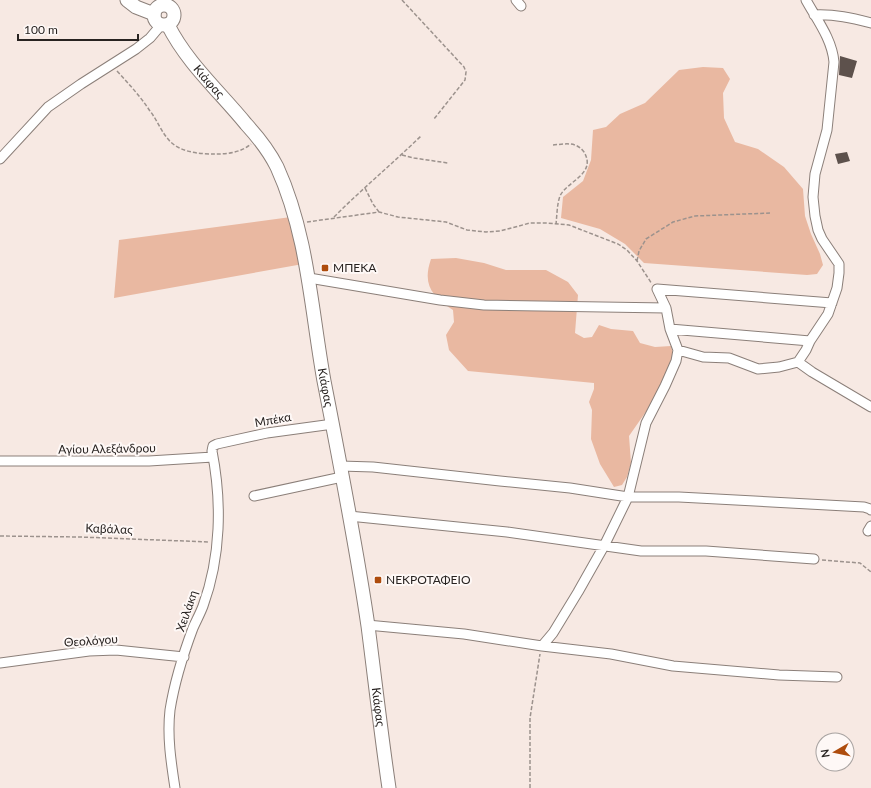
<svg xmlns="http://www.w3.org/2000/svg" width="871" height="788" viewBox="0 0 871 788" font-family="Lato,sans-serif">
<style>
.green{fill:#e9b8a1}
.building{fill:#5d514c}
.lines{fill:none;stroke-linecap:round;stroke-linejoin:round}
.street-casing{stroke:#8b7f79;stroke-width:11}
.secondary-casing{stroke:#8b7f79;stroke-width:15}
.path{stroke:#9c928d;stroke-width:1.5;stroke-dasharray:4 2;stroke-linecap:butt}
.street{stroke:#fff;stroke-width:9}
.secondary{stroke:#fff;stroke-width:13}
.poi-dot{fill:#ae4c0d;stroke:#fef8f6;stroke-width:1.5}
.labels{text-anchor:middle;stroke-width:4;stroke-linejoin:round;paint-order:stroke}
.street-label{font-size:12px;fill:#282321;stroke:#fef8f6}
.poi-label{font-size:12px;fill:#282321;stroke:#fef8f6;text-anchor:start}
</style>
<rect width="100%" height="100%" fill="#f7e9e3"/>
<!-- green -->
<path class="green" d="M703,67L723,68L730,79L723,93L724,118L735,142L758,149L784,167L803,189L805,216L811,234L820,254L823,265L817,274L807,275L644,263L625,244L600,229L561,218L563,197L583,181L591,160L593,130L606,127L620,114L645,103L679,70Z
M291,217L303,264L114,298L119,240Z
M456,258L484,263L506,270H546L568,282L578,295L575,333L584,338L592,337L599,325L611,329L633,331L640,343L655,347L671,346L673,354L668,373L652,403L629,436L631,463L627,477L622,485L614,487L600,464L591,439L592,410L589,402L594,389V383L468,371L449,350L446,335L454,322L453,310C432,296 422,285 431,259Z"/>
<!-- building -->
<path class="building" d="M840,56L857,61L852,78L839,75Z
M847,152L850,161L838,164L835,154Z"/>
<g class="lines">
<defs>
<path id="street" d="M516,0L521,6
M814,15C835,14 852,18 871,23
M0,159L48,107L81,84L136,49L150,38L161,25
M309,278L440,300L484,305L666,308L657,289L832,303
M666,308L670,329L810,341
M678,350L703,357L729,358L758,369L779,367L798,362L812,372L871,407
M798,362L806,350L810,341L828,314L837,288L839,273V264L822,239L818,230L815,216L813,197L815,174L827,130L834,62C832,39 817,20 806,0
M0,461H149L213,457
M340,466L373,467L500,481L570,488L628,497H679L864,507L870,509L871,510
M254,496L342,477
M349,516L507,532L641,551H706L814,559
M868,531L871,526
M367,625L464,634L542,646L611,654L673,666L779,675L837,677
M542,646L553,633L578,592L604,546L628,497L646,423L665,386L676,361L678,350L670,329
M0,663L89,651L116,650L184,657
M175,788C171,762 167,736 170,710C174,685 184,652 193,628C196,621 200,614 203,606C221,557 222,502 212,451L213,446L217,444L267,433L333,424"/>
<g id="secondary">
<path d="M127,0L136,7L154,14"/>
<circle cx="164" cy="15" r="10"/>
<path id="s1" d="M168,25C187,63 220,92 246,124C258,137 269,151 277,167C308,235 311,309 324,381C340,463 356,544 368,626C375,680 381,734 389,788"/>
</g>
</defs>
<!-- street casing -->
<use href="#street" class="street-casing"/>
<!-- secondary casing -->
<use href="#secondary" class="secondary-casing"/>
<!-- path -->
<path class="path" d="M402,0L464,67L466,72L465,80L434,119
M117,71C129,84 140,96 150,111C157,120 161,131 168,139C179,153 201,154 216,154C228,154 242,152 251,144
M553,145C565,144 576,141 584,152C597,174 567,181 560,196C557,204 557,215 556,224
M402,155L414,158L448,163
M365,188L373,204L379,212
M334,217C362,189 392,164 421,136
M307,222L379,212L398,217L446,222L467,230L486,232L500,231L530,223H547L569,225L618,244L627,250L637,261L652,284
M637,261L639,251L646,239L673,222L695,216L770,213
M0,536L80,537L209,542
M822,560L860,563L871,572
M530,788V718L540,654"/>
<!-- street -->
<use href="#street" class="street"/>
<!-- secondary -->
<use href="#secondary" class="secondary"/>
</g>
<!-- markers -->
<g class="poi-dot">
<rect x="321" y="264" width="8" height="8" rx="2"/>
<rect x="374" y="576" width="8" height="8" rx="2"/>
</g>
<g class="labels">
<!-- street labels -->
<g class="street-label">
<text dy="4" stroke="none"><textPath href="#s1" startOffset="70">Κιάφας</textPath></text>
<text dy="4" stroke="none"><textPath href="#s1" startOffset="406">Κιάφας</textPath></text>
<text transform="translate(273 420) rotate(-10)" y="4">Μπέκα</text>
<text transform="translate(107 449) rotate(-1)" y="4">Αγίου Αλεξάνδρου</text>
<text transform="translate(109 529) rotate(2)" y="4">Καβάλας</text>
<text transform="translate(187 611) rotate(-71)" y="4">Χειλάκη</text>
<text transform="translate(91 641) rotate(-4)" y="4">Θεολόγου</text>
<text dy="4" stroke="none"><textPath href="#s1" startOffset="730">Κιάφας</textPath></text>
</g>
<!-- poi labels -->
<g class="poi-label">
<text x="333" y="272">ΜΠΕΚΑ</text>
<text x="386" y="584">ΝΕΚΡΟΤΑΦΕΙΟ</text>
</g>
</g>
<!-- north arrow -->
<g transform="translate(835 752) rotate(261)"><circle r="19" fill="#fef8f6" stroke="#a8a3a1"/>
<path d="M0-3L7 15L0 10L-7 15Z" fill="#ae4c0d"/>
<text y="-6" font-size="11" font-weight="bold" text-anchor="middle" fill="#282321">N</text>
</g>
<!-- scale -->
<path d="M18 34v6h120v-6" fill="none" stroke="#282321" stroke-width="2"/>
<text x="24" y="34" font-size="12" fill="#282321" stroke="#fef8f6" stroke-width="3" paint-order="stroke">100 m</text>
</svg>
